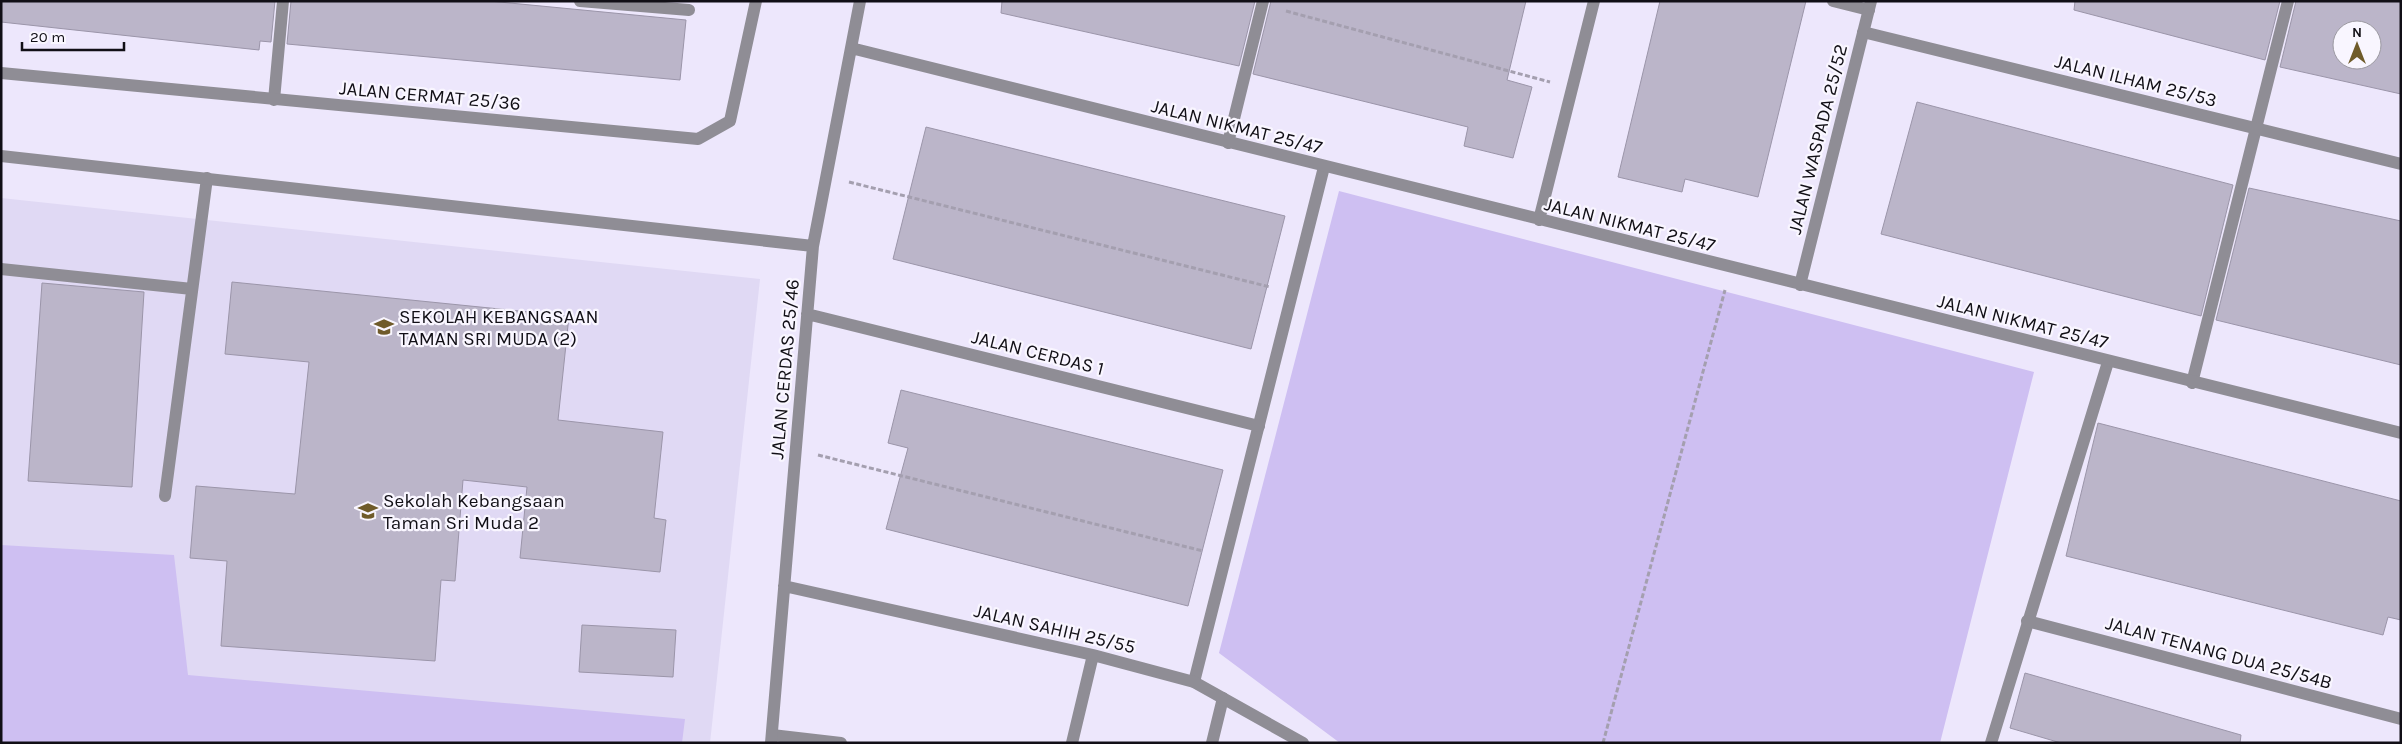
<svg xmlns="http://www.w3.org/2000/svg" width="2402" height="744" viewBox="0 0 2402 744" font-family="Karla,sans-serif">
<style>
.built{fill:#e0d9f4}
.green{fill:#cebff2}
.building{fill:#bbb5c9;stroke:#9b95a9;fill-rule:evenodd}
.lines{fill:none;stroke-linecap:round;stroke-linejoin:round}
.path{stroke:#a49faf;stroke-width:3;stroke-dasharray:5 2.5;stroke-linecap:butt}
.lane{stroke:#8f8d95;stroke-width:12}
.street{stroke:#8f8d95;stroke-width:12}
.labels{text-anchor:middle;stroke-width:4.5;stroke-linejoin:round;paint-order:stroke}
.street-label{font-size:19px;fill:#110f16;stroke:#f9f6ff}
.poi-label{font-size:19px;fill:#110f16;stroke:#f9f6ff;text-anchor:start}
</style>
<rect width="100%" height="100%" fill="#ede7fc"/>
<!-- built -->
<path class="built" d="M1,198L760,279L710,743H1Z"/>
<!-- green -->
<path class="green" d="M1339,191L2034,372L1940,743H1340L1219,653Z
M1,545L174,555L188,675L685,719L682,743H1Z"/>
<!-- building -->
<path class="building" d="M1,1H275L271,42L260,41L259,50L1,22Z
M291,1H489L686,20L680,80L287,44Z
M1002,1H1255L1239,66L1001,13Z
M1271,1H1526L1507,80L1532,87L1513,158L1464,146L1468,127L1253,74Z
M1660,1H1806L1758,197L1685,179L1682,192L1618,177Z
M2075,1H2280L2265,60L2074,10Z
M2296,1H2401V94L2280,67ZM2342,30H2372V60H2342Z
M1917,102L2233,185L2201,316L1881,234Z
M926,127L1285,216L1251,349L893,259Z
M2249,188L2401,221V365L2216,320Z
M232,282L569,316L558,420L663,432L654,518L666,520L660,572L520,558L527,487L463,480L455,581L441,580L435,661L221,646L227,561L190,558L196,486L295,494L309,362L225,354Z
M42,283L144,292L132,487L28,481Z
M901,390L1223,470L1188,606L886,529L908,448L888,443Z
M2098,423L2401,501V620L2388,617L2383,635L2066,556Z
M582,625L676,630L673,677L579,672Z
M2025,673L2241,735L2240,743H2061L2010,728Z"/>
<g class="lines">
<!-- path -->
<path class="path" d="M1286,11L1550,82
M849,182L1270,287
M818,455L1203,551
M1603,743L1725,290"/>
<!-- lane -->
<path class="lane" d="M580,1L689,10
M1833,1L1869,10
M274,100L283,1
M1228,143L1263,1
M1,269L192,289
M2192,383L2288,1
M165,496L207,178
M1194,682L1324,167
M772,735L841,743
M1212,743L1223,698
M1991,743L2108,362"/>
<!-- street -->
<path class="street" d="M1863,32L2401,164
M851,48L2401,433
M1,73L698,139L730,121L756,1
M1,156L813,246
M1539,220L1594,1
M1800,285L1871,1
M807,314L1259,426
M784,586L1093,655L1194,682L1303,743
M2027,621L2401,719
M771,743L813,246L860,1
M1072,743L1093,655"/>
</g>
<!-- icons -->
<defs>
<symbol id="school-bare" viewBox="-9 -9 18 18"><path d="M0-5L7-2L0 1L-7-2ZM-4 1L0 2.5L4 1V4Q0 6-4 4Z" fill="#6f5b2a" stroke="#f9f6ff" stroke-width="2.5" paint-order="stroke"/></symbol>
</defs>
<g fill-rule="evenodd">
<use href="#school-bare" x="370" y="313" width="28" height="28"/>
<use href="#school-bare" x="354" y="497" width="28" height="28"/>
</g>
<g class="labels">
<!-- street labels -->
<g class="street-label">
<text transform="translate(2136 80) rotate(14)" y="7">JALAN ILHAM 25/53</text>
<text transform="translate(430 95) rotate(5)" y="7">JALAN CERMAT 25/36</text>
<text transform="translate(1237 126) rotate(14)" y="7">JALAN NIKMAT 25/47</text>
<text transform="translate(1817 139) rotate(-76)" y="7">JALAN WASPADA 25/52</text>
<text transform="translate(1630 224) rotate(14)" y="7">JALAN NIKMAT 25/47</text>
<text transform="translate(2023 321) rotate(14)" y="7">JALAN NIKMAT 25/47</text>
<text transform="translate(1038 352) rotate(14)" y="7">JALAN CERDAS 1</text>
<text transform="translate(784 369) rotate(-85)" y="7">JALAN CERDAS 25/46</text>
<text transform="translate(1055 628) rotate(13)" y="7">JALAN SAHIH 25/55</text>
<text transform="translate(2219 652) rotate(15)" y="7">JALAN TENANG DUA 25/54B</text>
</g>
<!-- poi labels -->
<g class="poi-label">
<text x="399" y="323">SEKOLAH KEBANGSAAN<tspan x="399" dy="22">TAMAN SRI MUDA (2)</tspan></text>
<text x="383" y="507">Sekolah Kebangsaan<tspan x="383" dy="22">Taman Sri Muda 2</tspan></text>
</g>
</g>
<!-- border -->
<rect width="2402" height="744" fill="none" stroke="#110f16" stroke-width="5"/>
<!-- north arrow -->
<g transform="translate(2357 45)"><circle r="24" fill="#f9f6ff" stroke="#9c9aa2"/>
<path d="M0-4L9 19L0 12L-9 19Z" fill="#6f5b2a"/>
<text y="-8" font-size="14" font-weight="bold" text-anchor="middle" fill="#110f16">N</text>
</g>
<!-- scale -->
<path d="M22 42v8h102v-8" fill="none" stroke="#110f16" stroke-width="2.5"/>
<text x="30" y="42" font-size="15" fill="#110f16" stroke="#f9f6ff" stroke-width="4" paint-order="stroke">20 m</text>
</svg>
